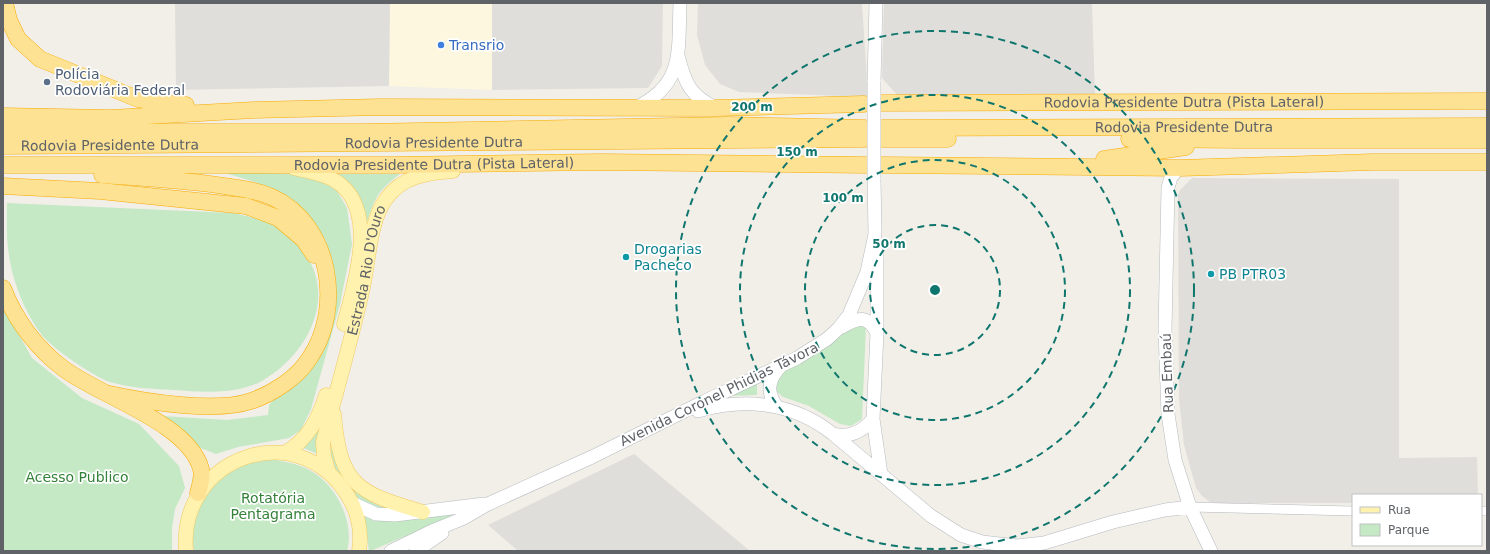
<svg xmlns="http://www.w3.org/2000/svg" width="1490" height="554" viewBox="0 0 1490 554" font-family="'DejaVu Sans',sans-serif">
<style>
.commercial{fill:#fef7e0}
.industrial{fill:#e0deda}
.green{fill:#c5e8c5}
.lines{fill:none;stroke-linecap:round;stroke-linejoin:round}
.street-casing{stroke:#b5b8bc;stroke-width:10}
.secondary-casing{stroke:#b6babf;stroke-width:14}
.primary-casing{stroke:#f2c960;stroke-width:15}
.highway-casing{stroke:#f9ab00;stroke-width:17}
.street{stroke:#fff;stroke-width:9}
.secondary{stroke:#fff;stroke-width:13}
.primary{stroke:#fff2af;stroke-width:14}
.highway{stroke:#fde293;stroke-width:16}
.secondary-bridge-casing{stroke:#b6babf;stroke-width:14;stroke-linecap:butt}
.secondary-bridge{stroke:#fff;stroke-width:13}
.ring{fill:none;stroke:#0f766e;stroke-width:2;stroke-dasharray:7 5}
.shop-dot{fill:#3f7fe0;stroke:#fff;stroke-width:1.5}
.service-dot{fill:#5c6f8a;stroke:#fff;stroke-width:1.5}
.culture-dot{fill:#0f9aa8;stroke:#fff;stroke-width:1.5}
.labels{text-anchor:middle;stroke-width:3.5;stroke-linejoin:round;paint-order:stroke}
.shop-label{font-size:14px;fill:#366cbe;stroke:#fff;text-anchor:start}
.service-label{font-size:14px;fill:#4e5e75;stroke:#fff;text-anchor:start}
.street-label{font-size:14px;fill:#5f6368;stroke:#fff}
.culture-label{font-size:14px;fill:#0d838f;stroke:#fff;text-anchor:start}
.park-label{font-size:14px;fill:#348238;stroke:#fff}
.centre{fill:#0f766e;stroke:#fff;stroke-width:2}
.ring-label{font-size:12px;text-anchor:middle;font-weight:bold;fill:#0f766e;stroke:#fff;stroke-width:3.5;stroke-linejoin:round;paint-order:stroke}
</style>
<rect width="100%" height="100%" fill="#f1efe8"/>
<!-- commercial -->
<path class="commercial" d="M390,3H492V90L389,86Z"/>
<!-- industrial -->
<path class="industrial" d="M175,3H390L389,86L176,90Z
M492,3H663L662,66L648,88L492,90Z
M698,3H862L868,97L739,92L720,84L705,65L697,35Z
M884,3H1092L1095,96H898L882,78Z
M1192,178L1399,179V458L1477,457L1478,495H1353V503H1220L1210,502L1202,496L1196,488L1184,445L1179,399L1178,195L1180,190Z
M634,454L750,551H518L488,525Z"/>
<!-- green -->
<path class="green" d="M222,172L297,174L322,181L337,191L347,208L352,244L340,304L311,409L301,430L289,438L238,447L216,454L198,447L162,416L227,420L268,415L269,405L277,396L309,370L334,278L325,239L307,213L282,194L255,182Z
M336,174H400C377,191 374,199 366,226Z
M7,203L232,213C253,217 272,222 289,234C295,238 299,246 303,251C339,298 306,357 260,382C234,395 202,392 174,390C153,389 131,388 110,382C93,376 53,349 42,335C26,315 12,280 9,255C6,238 7,220 7,203Z
M3,306L32,358L82,398L139,424L179,466L185,488L175,509L172,528V551H3Z
M855,322L866,326L862,419L851,426L840,424L809,406L783,397L776,391L774,378Z
M757,381V395L724,396Z
M327,410L318,454L301,447Z
M330,423L334,455L349,483L375,504L396,509L383,512L357,499L348,484L329,461Z
M270,459C284,462 298,463 311,471C336,485 355,522 347,551H194C186,516 210,474 245,464C253,461 262,461 270,459Z
M458,514L370,551H369L364,515L386,521Z"/>
<g class="lines">
<defs>
<path id="street" d="M1190,507L1353,511
M1481,511H1487"/>
<path id="secondary" d="M678,56C685,83 690,96 716,108
M874,82L876,3
M635,108C685,85 678,50 680,3
M1179,168L1171,177L1168,188L1165,330L1168,414L1175,460L1190,507L1211,551
M877,253V333L873,419L881,474
M842,327C858,317 868,315 877,333
M777,407C766,392 768,380 780,367
M698,411C746,397 794,403 833,434L931,516L961,535L982,542L1017,546L1044,543L1113,522L1165,510L1190,507
M833,434C850,438 862,432 873,419
M352,503L376,514L395,515L484,504
M391,551L432,531L464,518L488,504L592,457L705,401L797,358L827,339L838,329L849,315L867,272L875,234L874,178
M416,551L442,533"/>
<g id="primary">
<path d="M294,168C309,172 327,174 340,184C378,214 354,286 344,324"/>
<path d="M334,414C340,486 358,493 423,512"/>
<path d="M285,453C308,439 318,420 326,395"/>
<path id="s1" d="M329,473L324,456L323,442C336,392 351,342 362,292C369,264 369,221 386,199C402,176 427,173 453,171"/>
<path d="M186,551C178,457 298,414 348,496C358,512 362,532 359,551"/>
</g>
<g id="highway">
<path d="M5,3L9,20L18,39L40,59L138,99L158,103L186,105"/>
<path id="s2" d="M881,103L1487,101"/>
<path d="M3,116L111,118L254,110L381,107L716,108L864,104"/>
<path id="s3" d="M882,128L1487,126"/>
<path d="M3,132H365L727,125L865,128"/>
<path d="M882,139H948"/>
<path d="M1129,139L1239,140H1487"/>
<path id="s4" d="M3,146L865,139"/>
<path d="M1104,159L1186,147"/>
<path id="s5" d="M3,165H393L601,162L866,165"/>
<path d="M883,165L1179,168L1373,162H1487"/>
<path d="M102,175C145,178 189,180 231,187C245,189 259,191 272,197C331,224 344,309 309,359C297,378 272,394 251,401C216,413 147,402 110,394"/>
<path d="M3,186L100,191L246,206L278,218L304,240L314,255"/>
<path d="M3,288C15,320 37,349 64,369C100,396 189,423 201,469C203,477 200,485 198,493"/>
</g>
</defs>
<!-- street casing -->
<use href="#street" class="street-casing"/>
<!-- secondary casing -->
<use href="#secondary" class="secondary-casing"/>
<!-- primary casing -->
<use href="#primary" class="primary-casing"/>
<!-- highway casing -->
<use href="#highway" class="highway-casing"/>
<!-- street -->
<use href="#street" class="street"/>
<!-- secondary -->
<use href="#secondary" class="secondary"/>
<!-- primary -->
<use href="#primary" class="primary"/>
<!-- highway -->
<use href="#highway" class="highway"/>
<defs>
<path id="secondary-bridge" d="M874,82V178"/>
</defs>
<!-- secondary-bridge casing -->
<use href="#secondary-bridge" class="secondary-bridge-casing"/>
<!-- secondary-bridge -->
<use href="#secondary-bridge" class="secondary-bridge"/>
</g>
<!-- distance rings -->
<g class="ring">
<circle cx="935" cy="290" r="65"/>
<circle cx="935" cy="290" r="130"/>
<circle cx="935" cy="290" r="195"/>
<circle cx="935" cy="290" r="259"/>
</g>
<!-- markers -->
<circle class="shop-dot" cx="441" cy="45" r="4"/>
<circle class="service-dot" cx="47" cy="82" r="4"/>
<g class="culture-dot">
<circle cx="626" cy="257" r="4"/>
<circle cx="1211" cy="274" r="4"/>
</g>
<g class="labels">
<!-- shop labels -->
<g class="shop-label">
<text x="449" y="50">Transrio</text>
</g>
<!-- service labels -->
<g class="service-label">
<text x="55" y="79">Polícia<tspan x="55" dy="16">Rodoviária Federal</tspan></text>
</g>
<!-- street labels -->
<g class="street-label">
<text dy="5" stroke="none"><textPath href="#s2" startOffset="303">Rodovia Presidente Dutra (Pista Lateral)</textPath></text>
<text dy="5" stroke="none"><textPath href="#s3" startOffset="302">Rodovia Presidente Dutra</textPath></text>
<text dy="5" stroke="none"><textPath href="#s4" startOffset="431">Rodovia Presidente Dutra</textPath></text>
<text dy="5" stroke="none"><textPath href="#s4" startOffset="107">Rodovia Presidente Dutra</textPath></text>
<text dy="5" stroke="none"><textPath href="#s5" startOffset="431">Rodovia Presidente Dutra (Pista Lateral)</textPath></text>
<text dy="5" stroke="none"><textPath href="#s1" startOffset="209">Estrada Rio D'Ouro</textPath></text>
<text transform="translate(1167 373) rotate(-92)" y="5">Rua Embaú</text>
<text transform="translate(719 394) rotate(-26)" y="5">Avenida Coronel Phidias Távora</text>
</g>
<!-- culture labels -->
<g class="culture-label">
<text x="634" y="254">Drogarias<tspan x="634" dy="16">Pacheco</tspan></text>
<text x="1219" y="279">PB PTR03</text>
</g>
<!-- park labels -->
<g class="park-label">
<text x="77" y="482">Acesso Publico</text>
<text x="273" y="503">Rotatória<tspan x="273" dy="16">Pentagrama</tspan></text>
</g>
</g>
<circle cx="935" cy="290" r="6" class="centre"/>
<g class="ring-label">
<text x="752" y="111">200 m</text>
<text x="797" y="156">150 m</text>
<text x="843" y="202">100 m</text>
<text x="889" y="248">50 m</text>
</g>
<!-- border -->
<rect width="1490" height="554" fill="none" stroke="#5f6368" stroke-width="8"/>
<!-- legend -->
<rect x="1352" y="494" width="130" height="52" fill="#ffffff" stroke="#bfc1c3"/>
<rect x="1360" y="507" width="20" height="6" fill="#fff2af" stroke="#bfc1c3"/>
<text x="1388" y="514" font-size="12" fill="#5f6368">Rua</text>
<rect x="1360" y="524" width="20" height="12" fill="#c5e8c5" stroke="#bfc1c3"/>
<text x="1388" y="534" font-size="12" fill="#5f6368">Parque</text>
</svg>
